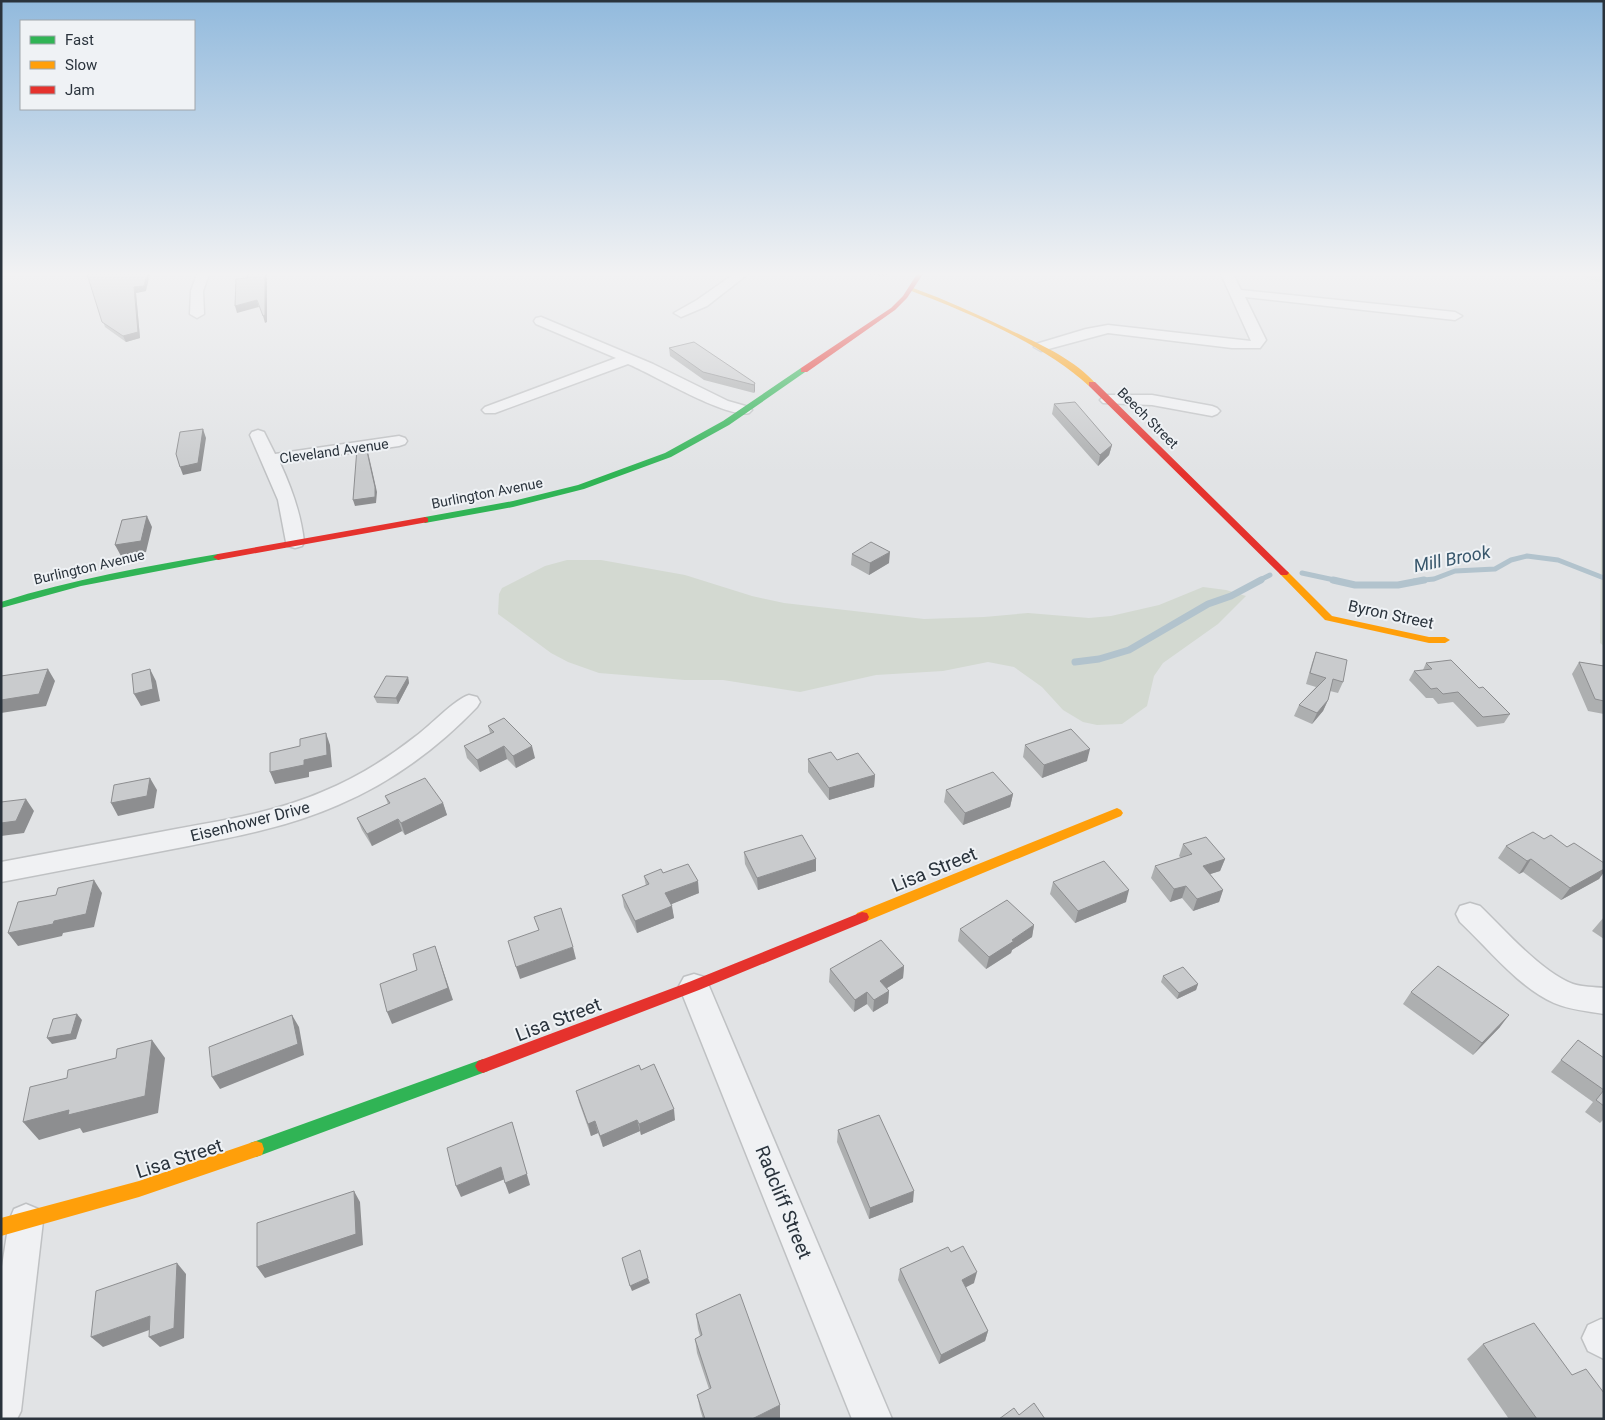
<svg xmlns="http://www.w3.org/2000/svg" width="1605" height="1420" viewBox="0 0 1605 1420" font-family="Roboto,sans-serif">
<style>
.green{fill:#d3d9d1}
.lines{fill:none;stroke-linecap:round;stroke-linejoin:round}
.stream-far1{stroke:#b2c3cd;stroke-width:5}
.stream{stroke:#b2c3cd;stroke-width:7}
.street-casing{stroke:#bfc1c3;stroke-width:3}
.street{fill:#f0f1f3;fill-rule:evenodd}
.fast{fill:#30b455;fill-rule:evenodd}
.slow{fill:#ff9f0a;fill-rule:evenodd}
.jam{fill:#e5322d;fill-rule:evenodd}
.wall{fill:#adafb0}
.shaded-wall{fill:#8d8e90}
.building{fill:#c9cbcd;stroke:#8d8e90}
.labels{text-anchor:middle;stroke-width:4;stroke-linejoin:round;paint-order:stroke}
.far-street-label{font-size:14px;fill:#2a333c;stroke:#eff2f5}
.street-label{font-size:16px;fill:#2a333c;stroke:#eff2f5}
.water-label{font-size:18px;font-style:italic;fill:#38576c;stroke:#eff2f5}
.near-street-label{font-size:19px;fill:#2a333c;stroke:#eff2f5}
</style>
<rect width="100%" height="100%" fill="#e1e3e5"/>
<!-- green -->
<path class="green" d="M1577,274H1604V646L1600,643L1604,284Z
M567,560H601L685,575L752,596L784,603L924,619L984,617L1028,613L1089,618L1111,616L1159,605L1203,587L1226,590L1246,596L1218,624L1163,663L1154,676L1147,706L1122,724L1097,725L1083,722L1063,710L1042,687L1014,667L988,662L943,671L876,675L800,692L723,680H685L599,673L568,662L551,653L498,614L499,594L502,588L545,566Z"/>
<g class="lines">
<!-- stream-far1 -->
<path class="stream-far1" d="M1302,573L1339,581
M1258,581L1270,575
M1414,581L1434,579L1455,571L1495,569L1511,560L1527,556L1558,560L1604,578"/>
<!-- stream -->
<path class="stream" d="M1333,580L1355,585H1398L1424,580
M1075,662L1099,659L1129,650L1208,604L1231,596L1261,580"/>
<defs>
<path id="street" d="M197,274H209L203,291L204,314L197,318L190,314L191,291Z
M734,274H748L707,306L681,317L674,313L697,300Z
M1221,274H1233L1241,290L1455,312L1462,316L1455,320L1245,297L1266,340L1260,348H1232L1108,333L1041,351L1034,347L1036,344L1086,329L1108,325L1251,341Z
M541,317L653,364L728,401L749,407L752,410L749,413C727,419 653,374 628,364L495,413H485L482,410L485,407L616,358L536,324L534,321L536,318Z
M1108,395H1152L1212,406L1217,408L1220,411L1217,414L1212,416L1152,405L1103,403L1100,400L1103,397Z
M258,430L264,432L275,454L399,436L405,438L407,441L405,444L399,446L280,463C292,489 301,514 304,542L302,546L295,548L288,546L286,542L278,500L250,435L252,432Z
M469,695L477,697L480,702L477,707C438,748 390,783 338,805C286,828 229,838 173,849C116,860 59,871 1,882V862C60,851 118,840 176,829C225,820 276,812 322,792C356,778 387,759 416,736C430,726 455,699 469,695Z
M1470,903L1480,906C1504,929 1542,973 1573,984C1582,987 1594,987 1604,988V1014C1587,1011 1570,1010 1554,1003C1517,986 1489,949 1460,922L1456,914L1460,906Z
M694,974L704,977L709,986L892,1419H852L679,986L684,977Z
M26,1204L38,1209L43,1221L21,1411L17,1419H1V1273L9,1221L14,1209Z
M1601,1319L1604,1320V1359L1588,1351L1582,1338L1588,1325Z"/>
</defs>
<!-- street casing -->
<use href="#street" class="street-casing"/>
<!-- street -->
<use href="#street" class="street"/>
<!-- fast -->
<path class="fast" d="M801,368L808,370L729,425L671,457L584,489L513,507L425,523L421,520L425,517L513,501L578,485L665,453L723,421Z
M218,554L221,555V559L81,586L1,608V602C72,579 145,567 218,554Z
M483,1059L488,1061L491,1066L488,1071L256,1157L250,1155L248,1149L250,1143L256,1141Z"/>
<!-- slow -->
<path class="slow" d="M909,288H913C946,300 977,314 1008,329C1039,344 1073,358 1096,384L1089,386C1044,344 967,312 909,290Z
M1284,570L1287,571L1332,616L1429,637H1445L1450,640L1445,643H1429L1325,620L1281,575L1279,573Z
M1117,808L1121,810L1123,813L1121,816L867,921L862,922L857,921L855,917L857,913Z
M256,1141L262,1143L264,1149L262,1155L256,1157L139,1197L1,1236V1218L139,1181Z"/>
<!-- jam -->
<path class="jam" d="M917,274H923L907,298L895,310L807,372H801V368L891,308L903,296Z
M1089,382H1095L1287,571L1289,573L1287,575H1281L1089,386Z
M425,517L428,518V522L218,560L213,557L218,554Z
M862,912L867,913L869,917L867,921L699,990L483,1073L478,1071L475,1066L478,1061L689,982Z"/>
</g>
<!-- wall -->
<path class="wall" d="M87,274L146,291L136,293L140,338L126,342L105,327Z
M869,274H888L884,277Z
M669,348L755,383V391L754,393L704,380L670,356Z
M1054,404L1112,445L1109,455L1098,466L1052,414Z
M852,554L889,563L869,575L851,565Z
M1316,652L1343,682L1338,693L1330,691L1328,700L1323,711L1312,724L1294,716L1299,705L1316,687L1306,684L1312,663Z
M1579,662L1604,666V714L1588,711L1572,674Z
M1426,663L1479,688L1510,714L1504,723L1477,727L1453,702L1438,704L1433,698H1426L1409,680L1414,671L1423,670Z
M408,677L409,683L398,704L377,703L374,697Z
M488,726L535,758L516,768L507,759L480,772L467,758L464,746L490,733Z
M1025,745L1087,761L1042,778L1023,757Z
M808,759L875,775L874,787L829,800L808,772Z
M946,790L1013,794L1010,807L963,825L944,802Z
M385,796L443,803L447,815L405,835L402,831L372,846L362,830L357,818L388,804Z
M1544,839L1567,847L1604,863V872L1599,879L1561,900L1523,872L1519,874L1498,858L1506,846Z
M1183,844L1225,859L1220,871L1210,874L1223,890L1219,902L1193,911L1182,898L1170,902L1151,878L1155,866L1181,858L1179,856Z
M744,852L816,859V871L758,890L745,864Z
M663,873L699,893L671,904L674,918L637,933L624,907L622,895L646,886L644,876Z
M1053,882L1126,902L1075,923L1050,894Z
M1604,917V939L1592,931Z
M1034,925L1032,937L1012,950L1011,953L986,969L958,941L960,929Z
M904,966L903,978L887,988L889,991L888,1003L873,1012L867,1004L854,1012L829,982L830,969Z
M1163,976L1198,984L1196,990L1177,999L1161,982Z
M1411,992L1500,1027L1473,1055L1403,1004Z
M1604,1058V1119L1600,1123L1585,1112L1593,1102L1551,1072L1561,1060Z
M641,1070L675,1120L641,1135L640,1131L603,1147L598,1133L591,1136L579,1102L576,1091Z
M838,1130L913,1202L869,1219L837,1142Z
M951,1252L974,1283L965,1287L988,1331L985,1341L939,1364L898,1280L900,1269Z
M696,1314L780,1405V1419H703L700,1409L697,1395L709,1389L697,1353L695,1339L700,1336L698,1329Z
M1483,1344L1604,1419H1509L1467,1359Z"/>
<!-- shaded-wall -->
<path class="shaded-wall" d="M147,274H150L146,291L136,293L140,338L126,342L123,336L134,287Z
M265,274H267V322L265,323L263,316Z
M257,300L259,307L237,313L235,306Z
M755,383V391L754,393V385Z
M203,429L206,438L201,471L183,475L180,467Z
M1112,445L1109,455L1098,466L1100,455Z
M368,452L377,492L376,503L355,506L353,500Z
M147,516L152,527L146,552L121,556L115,545Z
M890,552L889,563L869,575L870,563Z
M48,669L55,681L46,706L1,713V700Z
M150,669L156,681L160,701L141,706L134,694Z
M408,677L409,683L398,704L396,698Z
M1328,700L1323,711L1312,724L1317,713Z
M326,733L330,745L332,767L309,772V777L275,784L270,772L304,760Z
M504,746L507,759L480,772L477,760Z
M532,746L535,758L516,768L513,756Z
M1090,749L1087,761L1042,778L1044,765Z
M875,775L874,787L829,800V788Z
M150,778L157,790L154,808L118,816L111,803Z
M1013,794L1010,807L963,825L965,813Z
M26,799L34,811L24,833L1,836V823Z
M443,803L447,815L405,835L401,823Z
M398,819L402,831L372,846L367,834Z
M816,859V871L758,890L757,878Z
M1225,859L1220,871L1198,878L1203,866Z
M1531,859L1523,872L1519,874L1527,861Z
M1604,869V872L1599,879L1561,900L1570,888Z
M94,880L102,893L94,927L63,933L62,936L18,946L8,933L54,921Z
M698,881L699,893L667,906L665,893Z
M1186,886L1182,898L1170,902L1174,889Z
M1129,890L1126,902L1075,923L1078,911Z
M1223,890L1219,902L1193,911L1197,899Z
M672,906L674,918L637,933L635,921Z
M1034,925L1032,937L1012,950L1011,953L986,969L989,957L1012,940Z
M435,946L453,1000L392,1024L387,1012Z
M573,947L576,959L520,979L516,967Z
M904,966L903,978L879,993L880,981Z
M1198,984L1196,990L1177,999L1179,993Z
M889,991L888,1003L873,1012L874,1000Z
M867,992V1004L854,1012L855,1000Z
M77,1014L82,1020L76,1039L52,1044L47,1038Z
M292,1015L299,1027L304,1055L220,1089L212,1077Z
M1509,1015L1500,1027L1473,1055L1482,1043Z
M152,1040L165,1058L158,1113L83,1133L80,1128L39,1140L23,1122Z
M674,1109L675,1120L641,1135L639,1124Z
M637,1120L640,1131L603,1147L600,1136Z
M595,1121L598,1133L591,1136L588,1124Z
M512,1122L530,1185L509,1194L505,1183Z
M501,1167L505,1179L461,1197L456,1186Z
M354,1191L360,1202L363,1245L265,1278L257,1267Z
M914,1191L913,1202L869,1219L870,1208Z
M177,1263L186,1274L184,1338L160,1347L149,1337Z
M977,1272L974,1283L959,1291L962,1280Z
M648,1278L650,1283L632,1291L630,1286Z
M150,1316L160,1326L103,1347L91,1337Z
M988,1331L985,1341L939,1364L941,1355Z
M780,1405V1419H752Z"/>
<!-- building -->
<path class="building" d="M87,274H147L144,286L134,287L138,332L123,336L102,322Z
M247,274H265V315L263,316L257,300L235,306L236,279L248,278Z
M694,342L755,383L754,385L703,372L669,348Z
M1075,402L1112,445L1100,455L1054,404Z
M203,429L198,463L180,467L176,454L180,432Z
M366,447L375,487V497L353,500L357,448Z
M147,516L141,541L115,545L122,520Z
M871,542L890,552L870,563L852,554Z
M1316,652L1347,660L1343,682L1333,679L1328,700L1317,713L1299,705L1326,678L1310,673Z
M1451,660L1479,688L1483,687L1510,714L1483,717L1458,692L1443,694L1437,688L1431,689L1414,671L1432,669L1426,663Z
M1579,662L1604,666V701L1595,699Z
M48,669L39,694L1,700V676Z
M150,669L153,689L134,694L132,674Z
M386,676L408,677L396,698L374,697Z
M504,718L532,746L513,756L504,746L477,760L464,746L494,732L488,726Z
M1071,729L1090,749L1044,765L1025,745Z
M326,733L327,755L304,760V765L270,772V753L300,746V739Z
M831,752L837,760L858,753L875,775L829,788L808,759Z
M993,772L1013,794L965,813L946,790Z
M150,778L147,796L111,803L114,785Z
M425,778L443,803L401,823L398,819L367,834L357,818L390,803L385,796Z
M26,799L16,821L1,823V802Z
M1533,832L1544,839L1551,835L1567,847L1574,843L1604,863V869L1570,888L1531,859L1527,861L1506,846Z
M802,835L816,859L757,878L744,852Z
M1206,837L1225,859L1203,866L1223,890L1197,899L1186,886L1174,889L1155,866L1192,854L1183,844Z
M1104,861L1129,890L1078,911L1053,882Z
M688,864L698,881L665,893L672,906L635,921L622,895L649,884L644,876L661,869L663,873Z
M94,880L86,914L54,921L53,924L8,933L18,902L56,895L58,888Z
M1007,900L1034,925L1012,940L1014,941L989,957L960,929Z
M561,908L573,947L516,967L508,941L539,930L534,917Z
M881,940L904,966L880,981L889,991L874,1000L867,992L855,1000L830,969Z
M435,946L448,988L387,1012L380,984L417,970L413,954Z
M1438,966L1509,1015L1482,1043L1411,992Z
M1183,967L1198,984L1179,993L1163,976Z
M77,1014L71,1034L47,1038L53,1019Z
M292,1015L298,1044L212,1077L209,1047Z
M152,1040L145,1096L68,1115L69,1110L23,1122L30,1087L67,1078L68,1070L116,1058L117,1049Z
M1578,1040L1604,1058V1106L1596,1100L1604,1090L1561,1060Z
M654,1064L674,1109L639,1124L637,1120L600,1136L595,1121L588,1124L576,1091L639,1065L641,1070Z
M879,1115L914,1191L870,1208L838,1130Z
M512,1122L527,1174L505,1183L501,1167L456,1186L447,1148Z
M354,1191L356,1234L257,1267V1223Z
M963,1246L977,1272L962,1280L988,1331L941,1355L900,1269L948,1247L951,1252Z
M640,1250L648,1278L630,1286L622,1258Z
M177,1263L174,1328L149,1337L150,1316L91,1337L96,1291Z
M740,1294L780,1405L752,1419H705L697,1395L711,1388L695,1339L702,1335L696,1314Z
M1534,1323L1572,1375L1586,1369L1604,1393V1419H1537L1483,1344Z
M1034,1403L1045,1419H999L1014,1408L1019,1415Z"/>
<!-- sky -->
<linearGradient id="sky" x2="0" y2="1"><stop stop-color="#92badd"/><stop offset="0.58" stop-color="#f2f2f3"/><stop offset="1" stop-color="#f2f2f3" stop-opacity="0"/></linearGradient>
<rect width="1605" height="473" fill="url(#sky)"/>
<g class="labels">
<!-- far-street labels -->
<g class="far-street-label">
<text transform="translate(1148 418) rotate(45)" y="5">Beech Street</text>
<text transform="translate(334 451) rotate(-8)" y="5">Cleveland Avenue</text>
<text transform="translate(487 493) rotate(-11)" y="5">Burlington Avenue</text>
<text transform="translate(89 567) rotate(-13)" y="5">Burlington Avenue</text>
</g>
<!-- street labels -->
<g class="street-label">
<text transform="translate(1391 614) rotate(12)" y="6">Byron Street</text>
<text transform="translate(250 821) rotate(-14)" y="6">Eisenhower Drive</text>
</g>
<!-- water labels -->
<g class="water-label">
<text transform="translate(1452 559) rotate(-11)" y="6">Mill Brook</text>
</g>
<!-- near-street labels -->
<g class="near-street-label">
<text transform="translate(934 869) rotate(-22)" y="7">Lisa Street</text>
<text transform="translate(558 1019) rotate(-21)" y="7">Lisa Street</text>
<text transform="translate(179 1158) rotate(-18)" y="7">Lisa Street</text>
<text transform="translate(784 1202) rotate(68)" y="7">Radcliff Street</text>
</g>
</g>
<!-- border -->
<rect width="1605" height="1420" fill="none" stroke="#2a333c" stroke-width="5"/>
<!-- legend -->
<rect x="20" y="20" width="175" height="90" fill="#eff2f5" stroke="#a0a6ab"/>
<rect x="30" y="36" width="25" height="8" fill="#30b455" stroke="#a0a6ab"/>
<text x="65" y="45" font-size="15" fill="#2a333c">Fast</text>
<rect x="30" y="61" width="25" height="8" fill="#ff9f0a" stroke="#a0a6ab"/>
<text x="65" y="70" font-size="15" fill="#2a333c">Slow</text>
<rect x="30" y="86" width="25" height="8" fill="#e5322d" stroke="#a0a6ab"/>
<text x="65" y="95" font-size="15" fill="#2a333c">Jam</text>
</svg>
